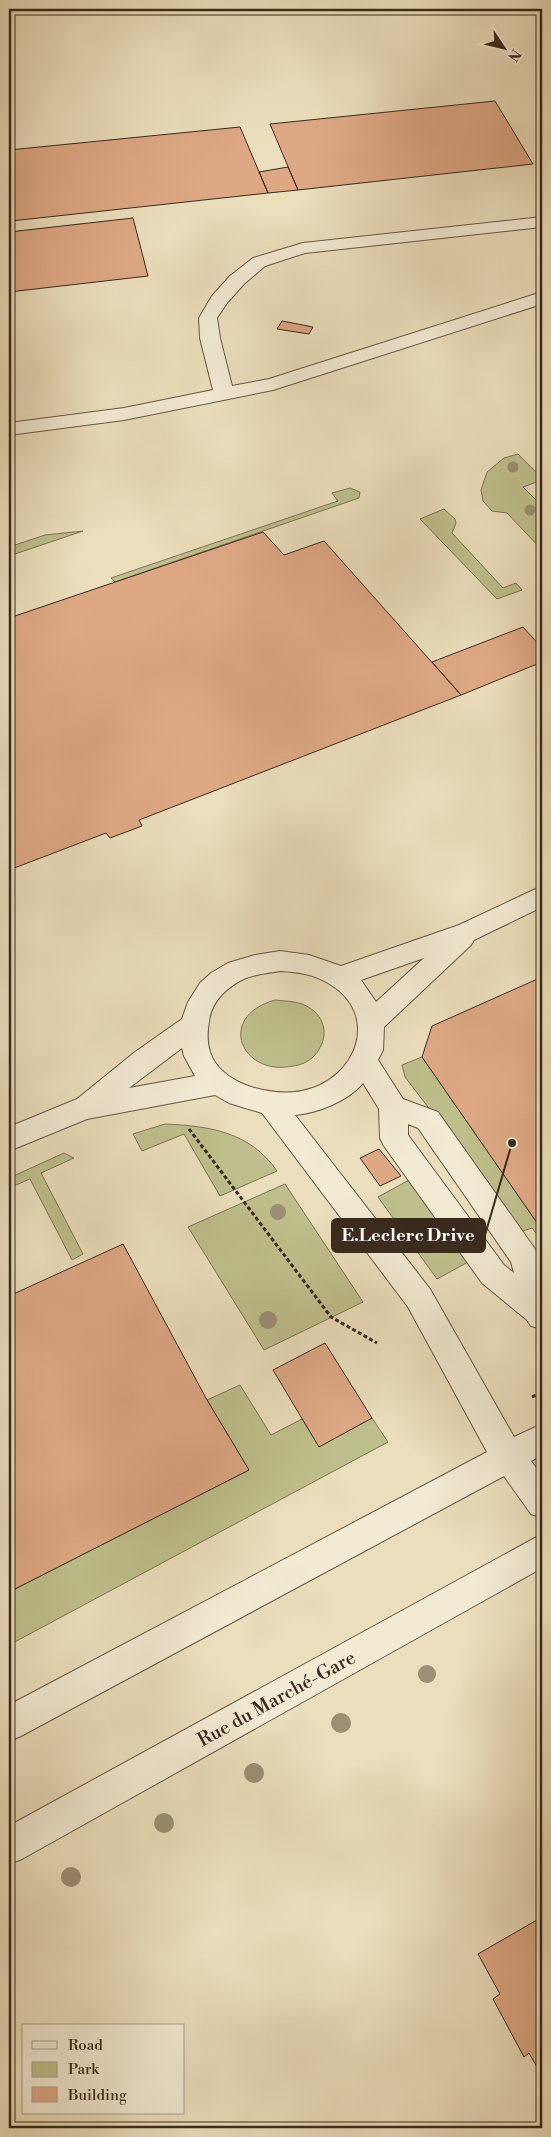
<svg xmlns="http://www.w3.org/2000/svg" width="551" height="2137" viewBox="0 0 551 2137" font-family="'Libre Bodoni',serif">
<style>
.green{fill:#bebf8c;stroke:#7c7454}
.building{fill:#dea885;stroke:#392a1d}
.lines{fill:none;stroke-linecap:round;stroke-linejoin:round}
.minor-casing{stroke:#665745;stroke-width:2}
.path{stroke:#392a1d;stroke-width:3;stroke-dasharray:4 2.5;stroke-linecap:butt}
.minor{fill:#f2ead3;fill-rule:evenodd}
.tree{fill:#9b8f74}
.labels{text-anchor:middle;stroke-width:5;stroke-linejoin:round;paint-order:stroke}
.near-street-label{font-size:19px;fill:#392a1d;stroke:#f2ead3}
.leader{fill:none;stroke:#392a1d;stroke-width:2}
.callout-dot{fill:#392a1d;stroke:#f2ead3;stroke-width:2}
.callout{fill:#392a1d;stroke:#392a1d;stroke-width:2}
.callout-label{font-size:18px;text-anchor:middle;font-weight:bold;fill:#fff}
</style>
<rect width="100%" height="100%" fill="#ebdebc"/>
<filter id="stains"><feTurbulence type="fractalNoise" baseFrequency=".004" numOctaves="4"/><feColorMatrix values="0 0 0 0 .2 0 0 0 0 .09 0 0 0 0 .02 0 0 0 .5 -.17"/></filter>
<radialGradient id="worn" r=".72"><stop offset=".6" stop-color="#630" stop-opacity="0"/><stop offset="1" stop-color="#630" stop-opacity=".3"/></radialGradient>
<!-- green -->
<path class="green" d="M518,454L542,478V480L523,487L542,506V550L507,513L492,511L483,501L481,490L487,472L504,458Z
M350,488L360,492L359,498L115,582L111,578L338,501L332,493Z
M444,509L455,519L456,523L452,533L503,588L516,583L522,590L497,599L420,519Z
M83,531L9,556V547L45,535Z
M275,1000C284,1001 293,1001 302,1004C326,1013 331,1038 314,1056C308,1062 301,1065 293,1066C242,1077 215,1017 275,1000Z
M422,1057L542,1230V1241L532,1228L523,1231L405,1077L402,1065Z
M165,1124C210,1126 250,1132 277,1171L220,1196L184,1134L142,1151L133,1134Z
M64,1153L74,1158L41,1173L83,1254L72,1260L30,1179L9,1188V1178Z
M411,1179L470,1261L437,1279L378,1197Z
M285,1184L363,1302L264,1350L188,1227Z
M240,1385L271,1435L302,1419L319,1446L372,1418L388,1442L9,1645V1592L249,1470L207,1400Z"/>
<!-- building -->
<path class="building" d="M495,101L533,164L298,190L270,124Z
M240,127L268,193L11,221L9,210V150Z
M288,167L298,190L268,193L259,172Z
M133,218L148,276L9,292V232Z
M282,321L313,327L309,334L277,329Z
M263,532L284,555L324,541L461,695L139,820L142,826L110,838L106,833L9,870V618Z
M523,627L542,648V662L461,695L432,662Z
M542,977V1230L422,1057L432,1026Z
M379,1149L401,1176L380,1186L360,1158Z
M123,1244L207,1400L249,1470L9,1592V1296Z
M325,1343L372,1418L319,1447L273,1370Z
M542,1917V2076L529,2053L524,2057L493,1999L500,1994L478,1954Z"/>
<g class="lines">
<defs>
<path id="minor" d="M542,217V227L305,253L265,266L244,284L227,303L217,318L220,338L232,386L269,379L542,292V304L273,390L124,420L9,435V423L124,408L213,390L200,338L199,318L212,296L230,276L253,258L303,243Z
M542,886V907L474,940L471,945L384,1027L383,1050L378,1060L403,1099L438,1112L535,1249L542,1267V1329L531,1326L527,1320L482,1283L384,1146L380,1138L379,1109L363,1083C348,1101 318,1113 295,1115L430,1289L514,1437L542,1424V1455L531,1461L542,1476V1518L531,1514L504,1476L21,1736L9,1741V1705L487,1452L408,1307L262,1113L229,1103L215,1095L87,1119L9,1151V1127L77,1099L135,1052L182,1019L188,1002L200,983L211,973L228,963L255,955L280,951L309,955L341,966L459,925ZM424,958L376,1002L361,980ZM280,971C297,972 313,974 328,983C382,1014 357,1080 302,1091C272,1097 221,1085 210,1052C207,1042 207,1033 209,1022C211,1001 228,986 246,978C257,974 269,973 280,971ZM182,1048L184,1056L195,1076L129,1088ZM408,1124L418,1128L511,1262L514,1273L504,1265L408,1135Z
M542,1534V1568L22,1859L9,1864V1826Z"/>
</defs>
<!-- minor casing -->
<use href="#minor" class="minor-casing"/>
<!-- path -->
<path class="path" d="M189,1129L331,1317L377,1343
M532,1397L542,1392"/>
<!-- minor -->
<use href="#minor" class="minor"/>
</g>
<!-- trees -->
<g class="tree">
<circle cx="513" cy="467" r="5.5"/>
<circle cx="530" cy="510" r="5.5"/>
<circle cx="278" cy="1212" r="8"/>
<circle cx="268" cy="1320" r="9"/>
<circle cx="427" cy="1674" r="9"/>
<circle cx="341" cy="1723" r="10"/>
<circle cx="254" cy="1773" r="10"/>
<circle cx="164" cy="1823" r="10"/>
<circle cx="71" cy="1877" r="10"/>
</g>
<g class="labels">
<!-- near-street labels -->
<g class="near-street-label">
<text transform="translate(276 1698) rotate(-29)" y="7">Rue du Marché-Gare</text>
</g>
</g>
<!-- callouts -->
<path class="leader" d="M512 1143L485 1235"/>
<circle class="callout-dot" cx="512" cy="1143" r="5"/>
<rect class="callout" x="332" y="1219" width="153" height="33" rx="5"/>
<g class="callout-label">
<text x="408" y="1241">E.Leclerc Drive</text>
</g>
<!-- margin -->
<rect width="551" height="2137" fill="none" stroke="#ebdebc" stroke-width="30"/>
<rect x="10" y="10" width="531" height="2117" fill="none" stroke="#392a1d" stroke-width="2.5"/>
<rect x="15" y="15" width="521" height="2107" fill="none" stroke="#392a1d"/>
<!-- legend -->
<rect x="22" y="2024" width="162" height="90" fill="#f2ead3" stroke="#a89d8a"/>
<rect x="32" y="2041" width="25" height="8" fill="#f2ead3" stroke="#a89d8a"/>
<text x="68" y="2050" font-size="15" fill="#392a1d">Road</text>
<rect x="32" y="2062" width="25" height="15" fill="#bebf8c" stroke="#a89d8a"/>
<text x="68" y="2074" font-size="15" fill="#392a1d">Park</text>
<rect x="32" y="2087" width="25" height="15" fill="#dea885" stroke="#a89d8a"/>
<text x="68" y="2100" font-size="15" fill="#392a1d">Building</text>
<!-- north arrow -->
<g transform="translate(504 48) rotate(125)" stroke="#f2ead3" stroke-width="4" paint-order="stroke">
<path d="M0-4L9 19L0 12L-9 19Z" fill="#392a1d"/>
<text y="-8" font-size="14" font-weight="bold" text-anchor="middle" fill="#392a1d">N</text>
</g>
<rect width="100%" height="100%" filter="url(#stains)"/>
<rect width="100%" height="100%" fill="url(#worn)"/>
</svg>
